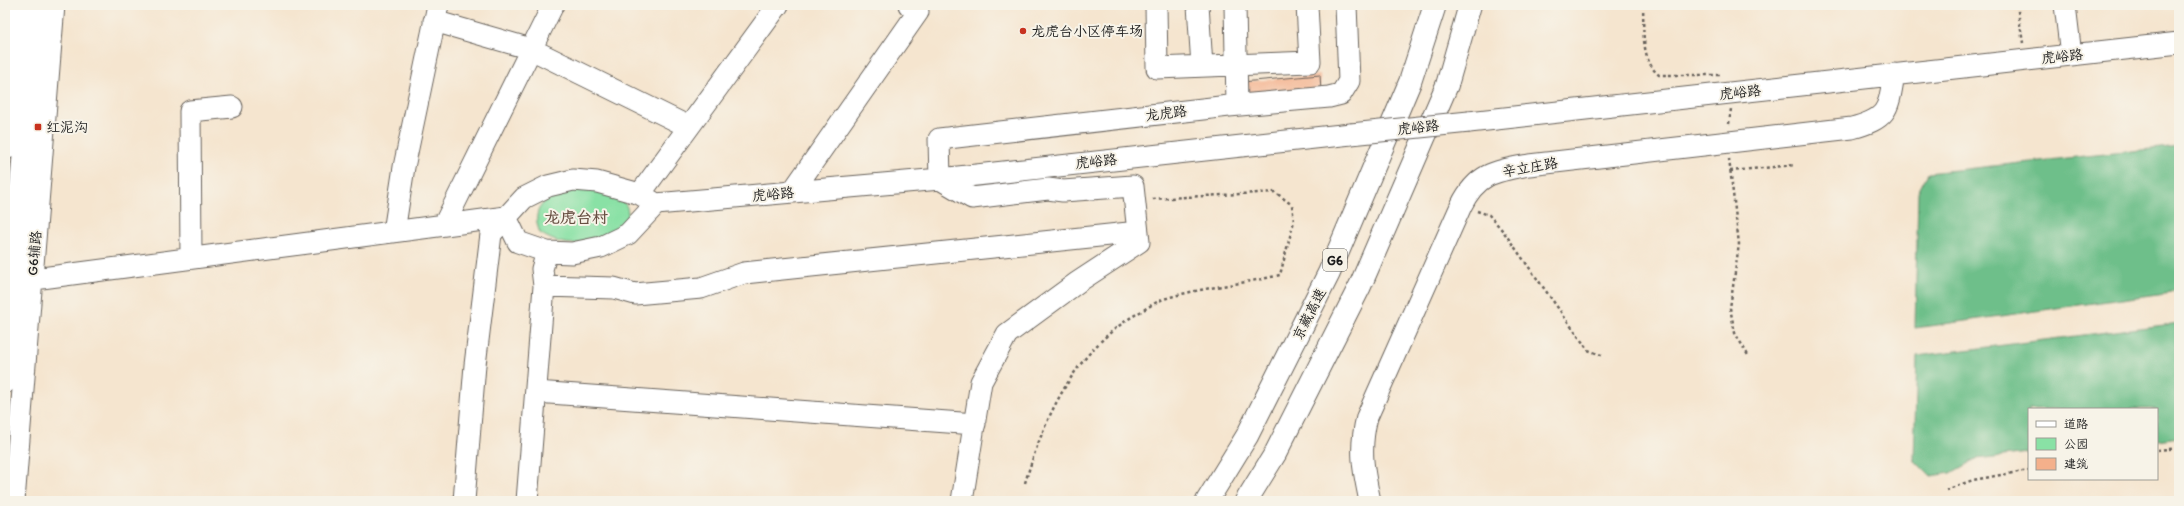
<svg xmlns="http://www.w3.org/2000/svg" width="2184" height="506" viewBox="0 0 2184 506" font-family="Itim,'LXGW WenKai TC',sans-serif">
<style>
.green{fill:#89e1a5;stroke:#527e60}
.forest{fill:#6ebf8a;stroke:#456e53}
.building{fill:#f4b08b}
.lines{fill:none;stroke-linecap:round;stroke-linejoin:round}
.minor-casing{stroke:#68625b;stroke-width:23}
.major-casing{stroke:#68625b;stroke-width:24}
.highway-casing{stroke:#68625b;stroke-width:24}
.path{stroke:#68625b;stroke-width:2.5;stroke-dasharray:3 3;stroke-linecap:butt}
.minor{stroke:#fff;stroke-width:21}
.major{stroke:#fff;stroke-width:22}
.highway{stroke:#fff;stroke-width:22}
.minor-bridge-casing{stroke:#68625b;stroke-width:23;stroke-linecap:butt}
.minor-bridge{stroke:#fff;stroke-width:21}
.poi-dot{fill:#c8321e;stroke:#f7f3e8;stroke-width:1.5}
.labels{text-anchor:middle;stroke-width:4;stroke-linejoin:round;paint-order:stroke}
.shield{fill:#f7f3e8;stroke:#5e5c59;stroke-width:1}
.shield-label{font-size:13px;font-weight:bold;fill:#1c1c1c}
.poi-label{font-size:14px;fill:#1c1c1c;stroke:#f7f3e8;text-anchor:start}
.street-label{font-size:14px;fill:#1c1c1c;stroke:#f7f3e8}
.quarter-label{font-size:16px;font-weight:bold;fill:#685043;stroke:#f7f3e8}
</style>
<rect width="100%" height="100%" fill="#f7f3e8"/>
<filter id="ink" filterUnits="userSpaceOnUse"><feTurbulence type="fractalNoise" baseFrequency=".025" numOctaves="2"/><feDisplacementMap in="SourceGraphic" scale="8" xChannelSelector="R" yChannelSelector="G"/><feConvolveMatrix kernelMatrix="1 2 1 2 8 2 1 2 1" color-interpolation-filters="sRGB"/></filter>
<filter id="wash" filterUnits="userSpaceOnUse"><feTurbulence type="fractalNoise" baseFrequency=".012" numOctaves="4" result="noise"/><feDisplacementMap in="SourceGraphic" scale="16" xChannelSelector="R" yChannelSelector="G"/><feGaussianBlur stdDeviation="0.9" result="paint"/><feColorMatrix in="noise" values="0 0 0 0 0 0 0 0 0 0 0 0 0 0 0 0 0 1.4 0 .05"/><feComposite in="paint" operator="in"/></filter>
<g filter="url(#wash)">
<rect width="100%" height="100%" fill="#f5e5cf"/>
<!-- green -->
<path class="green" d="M586,188C602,193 628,193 628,214L621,229C591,241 571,253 540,233C526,199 560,193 586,188Z"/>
<!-- forest -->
<path class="forest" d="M2179,146V291L1915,328L1918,192L1928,173Z
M2179,323V437L2157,440V409H2029V453L1976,459L1951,473L1930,476L1914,460L1917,356Z"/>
<g id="blocks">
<!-- building -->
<path class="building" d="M1320,75L1321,91L1244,98L1242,82Z"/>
</g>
</g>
<g filter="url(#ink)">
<use href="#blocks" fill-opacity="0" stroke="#68625b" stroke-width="1"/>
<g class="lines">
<defs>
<path id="minor" d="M1156,5L1157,68L1310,62L1307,5
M1198,5L1202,66
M1235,5L1237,105
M2065,5L2071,55
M434,21L531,49L689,127
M1469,122L2179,43
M792,192L918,12L909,5
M640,194L778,5
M656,204L940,179L1351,134
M444,225L553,5
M394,232L404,167L438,5
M547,252L542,269L544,286L614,288L635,294L701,288L744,273L1138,232
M191,258L190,111L232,107
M19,281L506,217
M536,392L975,424
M14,501L54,5
M464,501L475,365L491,234L524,198L548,186L573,180L597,182L640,194L656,204L628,234L601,247L572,253L547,252L518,242L506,217
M527,501L544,286
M962,501L981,382L1007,334L1078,282L1139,242L1133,186L1063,191L1048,189L972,198L940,179L939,139L1229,106L1329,97L1341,94L1349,81L1346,5
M1370,501C1363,469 1359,449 1367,417L1461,206C1477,173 1495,171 1529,165L1852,128C1889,118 1888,110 1894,74"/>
<path id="major" d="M5,149L16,5
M5,382L36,5"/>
<path id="highway" d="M1207,501L1247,436L1329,273L1410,82L1435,5
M1246,501L1275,454L1360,286L1447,85L1470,5"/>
</defs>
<!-- minor casing -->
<use href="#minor" class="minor-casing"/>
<!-- major casing -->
<use href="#major" class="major-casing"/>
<!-- highway casing -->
<use href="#highway" class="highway-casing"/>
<!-- path -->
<path class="path" d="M1643,5C1644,27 1640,60 1659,75H1720
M2017,5L2023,43
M1729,124L1731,109
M1729,159L1739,244L1730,308L1735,333L1749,357
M1730,171L1795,165
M1477,211L1489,215L1503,231L1588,350L1604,356
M2157,450L2179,448
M1025,483C1045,415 1076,348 1140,312C1149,307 1158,300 1167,298C1204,287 1243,284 1280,275L1294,221L1292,205L1275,192L1151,199
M1946,490L1973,480L2029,470"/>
<!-- minor -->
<use href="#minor" class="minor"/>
<!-- major -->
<use href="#major" class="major"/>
<!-- highway -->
<use href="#highway" class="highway"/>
<defs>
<path id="minor-bridge" d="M1351,134L1469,122"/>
</defs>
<!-- minor-bridge casing -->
<use href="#minor-bridge" class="minor-bridge-casing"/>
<!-- minor-bridge -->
<use href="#minor-bridge" class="minor-bridge"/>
</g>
</g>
<!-- markers -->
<g class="poi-dot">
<circle cx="1023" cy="31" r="4"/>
<rect x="34" y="123" width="8" height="8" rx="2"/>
</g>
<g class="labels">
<!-- shield labels -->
<rect class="shield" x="1323" y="249" width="24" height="22" rx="3"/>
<g class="shield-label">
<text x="1335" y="265">G6</text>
</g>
<!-- poi labels -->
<g class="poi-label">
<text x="1031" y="36">龙虎台小区停车场</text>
<text x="46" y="132">红泥沟</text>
</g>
<!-- street labels -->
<g class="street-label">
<text transform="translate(2062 56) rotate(-6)" y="5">虎峪路</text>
<text transform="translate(1740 92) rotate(-6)" y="5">虎峪路</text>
<text transform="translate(1166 113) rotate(-7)" y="5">龙虎路</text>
<text transform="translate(1418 127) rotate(-6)" y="5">虎峪路</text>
<text transform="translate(1096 161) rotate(-6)" y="5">虎峪路</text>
<text transform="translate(1530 167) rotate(-10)" y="5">辛立庄路</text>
<text transform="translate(773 194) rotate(-5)" y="5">虎峪路</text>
<text transform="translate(34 253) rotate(-85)" y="5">G6辅路</text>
<text transform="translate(1309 314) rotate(-63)" y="5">京藏高速</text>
</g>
<!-- quarter labels -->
<g class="quarter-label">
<text x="576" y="223">龙虎台村</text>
</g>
</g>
<!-- margin -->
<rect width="2184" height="506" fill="none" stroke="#f7f3e8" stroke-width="20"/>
<!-- legend -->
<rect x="2028" y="408" width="130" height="72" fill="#f7f3e8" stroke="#9f9d96"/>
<rect x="2036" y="421" width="20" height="6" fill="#ffffff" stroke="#9f9d96"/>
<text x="2064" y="428" font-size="12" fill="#1c1c1c">道路</text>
<rect x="2036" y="438" width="20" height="12" fill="#89e1a5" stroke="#9f9d96"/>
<text x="2064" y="448" font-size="12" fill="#1c1c1c">公园</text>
<rect x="2036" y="458" width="20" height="12" fill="#f4b08b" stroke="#9f9d96"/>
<text x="2064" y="468" font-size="12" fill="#1c1c1c">建筑</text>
</svg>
